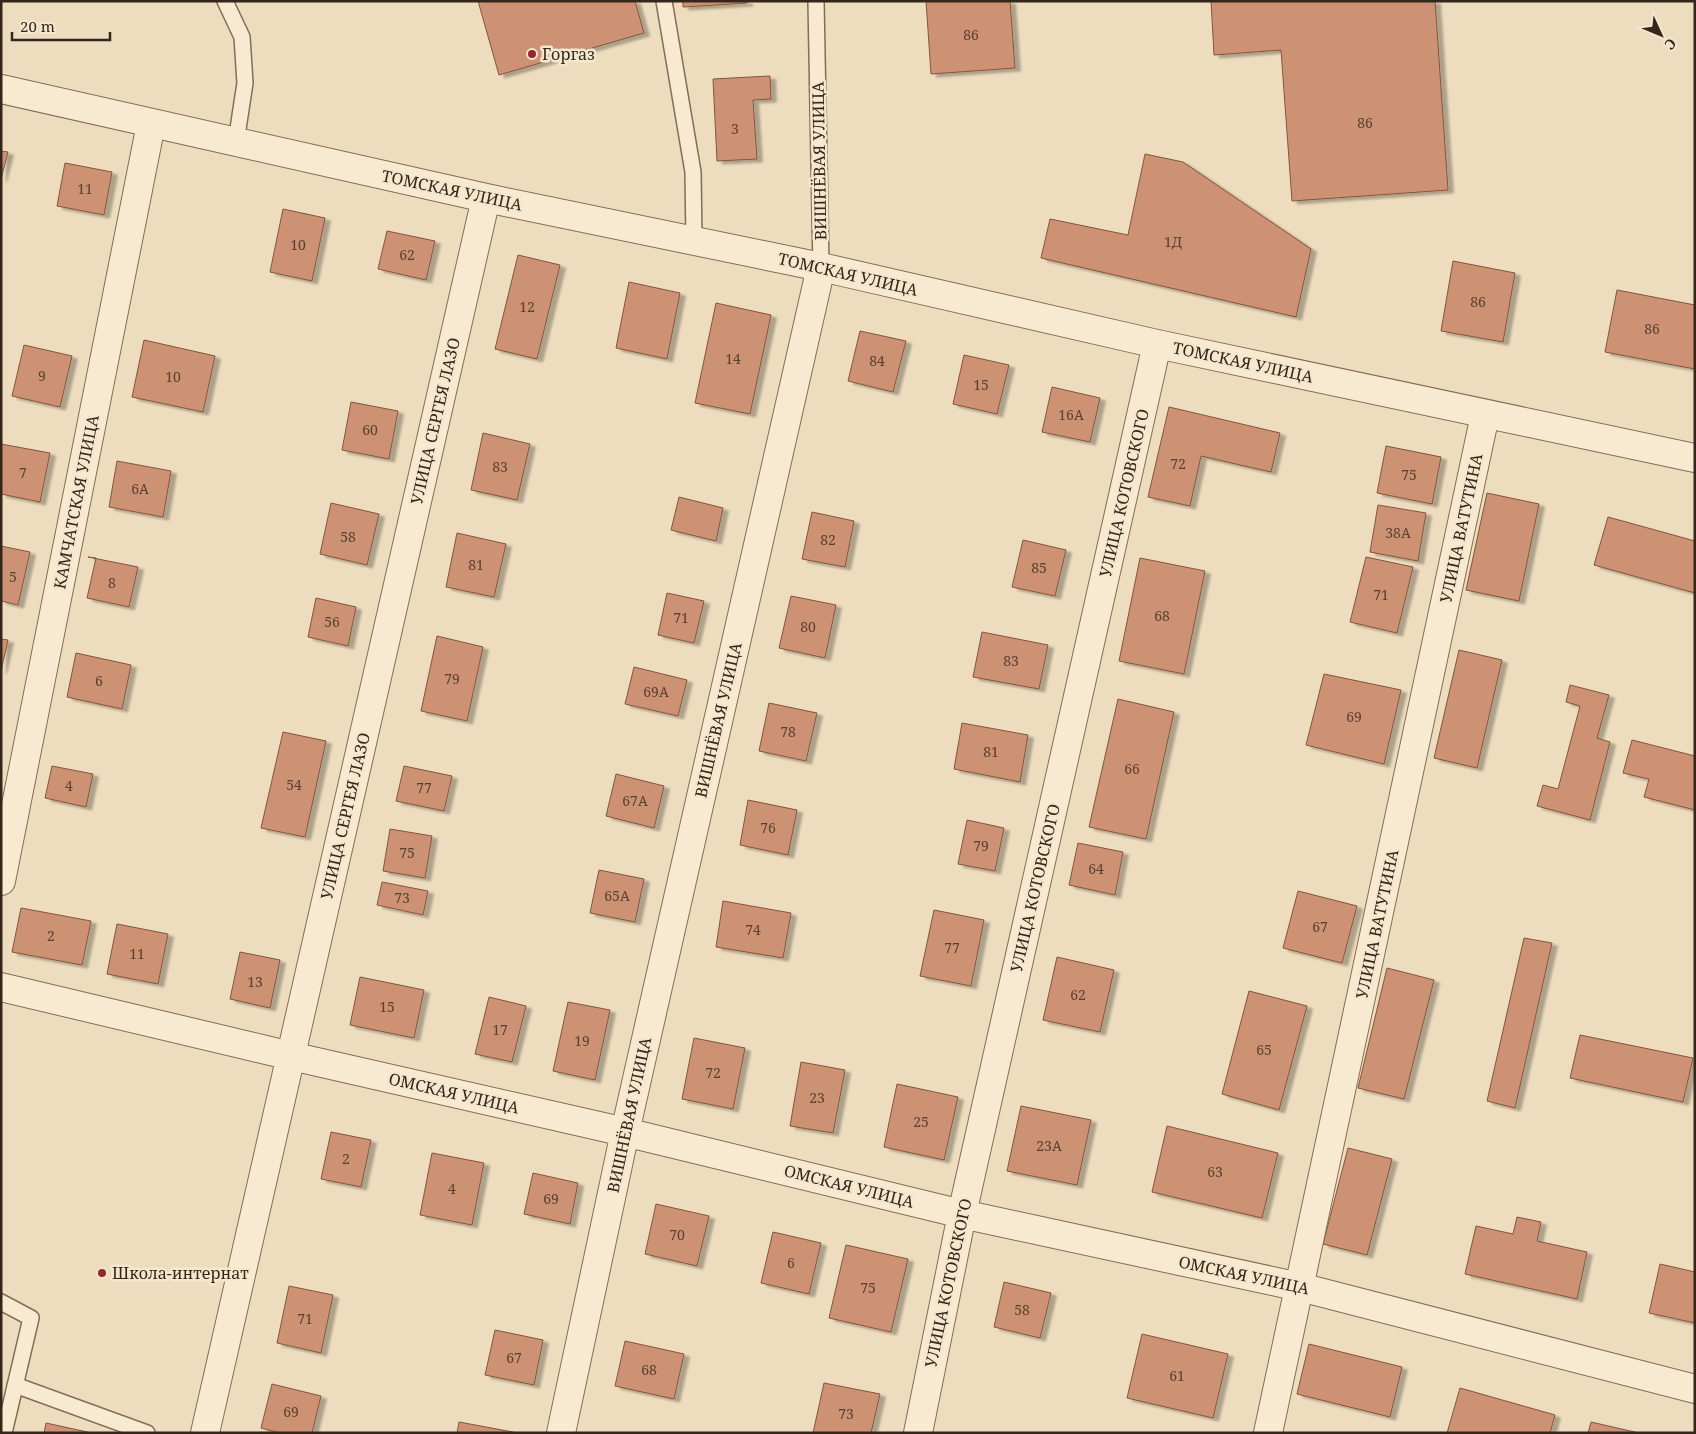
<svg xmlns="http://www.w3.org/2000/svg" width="1696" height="1434" viewBox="0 0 1696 1434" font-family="'Noto Serif',serif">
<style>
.building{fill:#cc9273;stroke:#84543c;filter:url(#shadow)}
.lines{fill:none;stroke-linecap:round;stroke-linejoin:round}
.lane-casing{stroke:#856c56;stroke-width:18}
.street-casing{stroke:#856c56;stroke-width:30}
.lane{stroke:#f8ead0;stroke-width:15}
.street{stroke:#f8ead0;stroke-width:28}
.poi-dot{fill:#94272f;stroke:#f5e7cd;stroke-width:2}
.labels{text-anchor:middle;stroke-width:5;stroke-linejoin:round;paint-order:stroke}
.number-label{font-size:14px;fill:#5a4131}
.poi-label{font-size:16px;fill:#34261b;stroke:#f5e7cd;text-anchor:start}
.street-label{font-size:16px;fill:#34261b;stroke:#f5e7cd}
</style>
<defs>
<filter id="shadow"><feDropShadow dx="5.5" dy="3" stdDeviation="1" flood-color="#0004"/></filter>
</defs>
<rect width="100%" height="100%" fill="#eddcbd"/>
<!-- building -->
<path class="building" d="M478,1H635L644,33L499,75Z
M683,1H747V3L683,7Z
M926,1H1010L1015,68L931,74Z
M1211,1H1435L1448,190L1292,201L1281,50L1214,55Z
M770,76L771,99L753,100L757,159L717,161L713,79Z
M1,151L8,152L1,179Z
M1145,154L1183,162L1311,249L1296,317L1041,258L1050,219L1128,235Z
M65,163L112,172L104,215L57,206Z
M283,209L325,218L312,281L270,272Z
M387,231L435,241L426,280L378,269Z
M518,255L560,265L537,359L495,349Z
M1453,261L1515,273L1503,342L1441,331Z
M629,282L680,293L667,359L616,348Z
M1617,290L1695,305V369L1605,352Z
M716,303L771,315L750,414L695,403Z
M860,331L906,341L893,392L848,381Z
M144,340L215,356L203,412L132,397Z
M24,345L72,356L60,407L12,396Z
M964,355L1009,365L997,414L953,404Z
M1052,387L1100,398L1090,442L1042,432Z
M351,402L398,411L389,459L342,450Z
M1169,407L1280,433L1271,472L1201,456L1190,506L1148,497Z
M483,433L530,444L517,500L471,490Z
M1,444L50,453L40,502L1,494Z
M1386,446L1441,457L1432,504L1377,493Z
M117,461L171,471L163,517L109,507Z
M1487,493L1539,504L1519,601L1466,590Z
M679,497L723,508L716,541L671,530Z
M331,503L379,514L367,565L320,554Z
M1378,505L1426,513L1418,561L1370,552Z
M812,512L854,521L845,567L802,559Z
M1608,517L1695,541V593L1594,565Z
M457,533L506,544L494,597L446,587Z
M1023,540L1066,550L1055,596L1012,587Z
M1,546L30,552L18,605L1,601Z
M88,557L138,567L129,607L87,598L96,558Z
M1366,557L1413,567L1397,633L1350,622Z
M1140,558L1205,571L1184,674L1119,661Z
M667,593L704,601L694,643L658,635Z
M791,596L836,605L825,658L779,648Z
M316,598L356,607L348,646L308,637Z
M982,632L1048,645L1039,689L973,677Z
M437,636L483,647L467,721L421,711Z
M1,639L8,640L1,671Z
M1459,650L1502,660L1477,768L1434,758Z
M76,653L131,665L122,709L67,697Z
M634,667L687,680L678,716L625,704Z
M1324,674L1401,690L1384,764L1306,745Z
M1570,685L1609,695L1597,738L1610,742L1590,820L1537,806L1543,785L1558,789L1580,706L1566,702Z
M1118,699L1174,712L1146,839L1089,827Z
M769,703L817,713L806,761L759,751Z
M962,723L1028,735L1020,782L954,769Z
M283,732L326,741L305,837L261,828Z
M1632,740L1695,756V810L1644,797L1649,779L1623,773Z
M52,766L93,774L86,807L45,798Z
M404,766L452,776L444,811L396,801Z
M616,774L664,786L654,828L606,816Z
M748,800L797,810L788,855L740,845Z
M967,820L1004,828L995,871L958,864Z
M390,829L432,836L425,878L383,871Z
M1078,843L1123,852L1115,895L1069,885Z
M599,870L644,879L635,922L590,913Z
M382,882L428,891L423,915L377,905Z
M1298,891L1357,906L1342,963L1283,948Z
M723,901L791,913L783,958L716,947Z
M21,908L91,921L82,965L12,952Z
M934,910L984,920L971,986L920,976Z
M117,924L168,934L158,984L107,974Z
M1524,938L1552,943L1515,1108L1487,1101Z
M240,952L280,960L270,1008L230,999Z
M1057,957L1114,970L1100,1032L1043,1020Z
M1387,968L1434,980L1404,1099L1358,1088Z
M360,977L424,990L414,1038L350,1025Z
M1249,991L1307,1006L1279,1110L1222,1094Z
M489,997L526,1006L512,1062L475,1054Z
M568,1002L610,1010L595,1080L553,1071Z
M1580,1035L1693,1058L1683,1102L1570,1078Z
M694,1038L745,1048L733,1109L682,1099Z
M801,1062L845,1070L833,1133L790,1126Z
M897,1084L958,1097L944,1160L884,1147Z
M1021,1106L1091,1120L1077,1185L1007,1171Z
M1167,1126L1278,1153L1262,1218L1152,1192Z
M331,1132L371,1140L361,1187L321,1179Z
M1348,1148L1392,1159L1367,1255L1323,1244Z
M432,1153L484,1163L472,1225L420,1215Z
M533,1173L578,1183L570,1224L524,1214Z
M656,1204L709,1216L697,1266L645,1254Z
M1517,1217L1541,1222L1537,1241L1587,1252L1577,1299L1465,1274L1476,1226L1513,1234Z
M773,1232L821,1243L809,1294L761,1283Z
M846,1245L908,1259L891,1332L829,1318Z
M1660,1264L1695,1272V1323L1649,1313Z
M1004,1282L1051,1293L1040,1338L994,1327Z
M289,1286L333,1295L321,1353L277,1343Z
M495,1330L543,1340L534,1385L485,1375Z
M1142,1334L1228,1354L1213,1418L1127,1398Z
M625,1341L684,1354L674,1399L615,1386Z
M1309,1344L1402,1367L1390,1417L1297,1394Z
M824,1383L880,1394L871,1433H813Z
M272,1384L321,1396L312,1433H281L261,1428Z
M1460,1388L1555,1415L1550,1433H1447Z
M459,1422L518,1433H457Z
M1591,1422L1639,1433H1588Z
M46,1423L92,1433H44Z"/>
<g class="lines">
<defs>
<path id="lane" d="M225,1L242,37L245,83L236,142
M664,1L693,172L694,241
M816,1L821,267
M1,1302L31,1318L4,1433
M15,1385L147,1433"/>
<path id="street" d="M1,89L486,198L821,267L1157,344L1695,458
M1,881L151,124
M1,987L291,1056L625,1132L962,1214L1300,1287L1695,1389
M205,1433L486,198
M561,1433L625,1132L821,267
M918,1433L962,1214L1157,344
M1268,1433L1485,415"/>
</defs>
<!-- lane casing -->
<use href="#lane" class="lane-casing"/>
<!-- street casing -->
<use href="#street" class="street-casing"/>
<!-- lane -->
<use href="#lane" class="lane"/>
<!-- street -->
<use href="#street" class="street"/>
</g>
<!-- markers -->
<g class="poi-dot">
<circle cx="532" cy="54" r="5"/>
<circle cx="102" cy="1273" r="5"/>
</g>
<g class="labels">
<!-- number labels -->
<g class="number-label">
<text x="971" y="40">86</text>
<text x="1365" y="128">86</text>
<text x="735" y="134">3</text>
<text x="85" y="194">11</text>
<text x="1173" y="247">1Д</text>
<text x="298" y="250">10</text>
<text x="407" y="260">62</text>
<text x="1478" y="307">86</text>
<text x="527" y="312">12</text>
<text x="1652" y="334">86</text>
<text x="733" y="364">14</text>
<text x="877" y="366">84</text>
<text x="42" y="381">9</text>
<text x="173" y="382">10</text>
<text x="981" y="390">15</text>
<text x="1071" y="420">16А</text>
<text x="370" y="435">60</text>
<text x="1178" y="469">72</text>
<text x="500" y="472">83</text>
<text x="23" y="478">7</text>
<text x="1409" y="480">75</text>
<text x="140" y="494">6А</text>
<text x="1398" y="538">38А</text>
<text x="348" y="542">58</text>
<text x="828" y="545">82</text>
<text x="476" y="570">81</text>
<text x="1039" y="573">85</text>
<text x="13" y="582">5</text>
<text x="112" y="588">8</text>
<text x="1381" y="600">71</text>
<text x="1162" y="621">68</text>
<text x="681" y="623">71</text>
<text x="332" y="627">56</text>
<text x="808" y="632">80</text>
<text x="1011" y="666">83</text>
<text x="452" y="684">79</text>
<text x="99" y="686">6</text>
<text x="656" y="697">69А</text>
<text x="1354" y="722">69</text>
<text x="788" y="737">78</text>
<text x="991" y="757">81</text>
<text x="1132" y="774">66</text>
<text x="294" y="790">54</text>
<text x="69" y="791">4</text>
<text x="424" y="793">77</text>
<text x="635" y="806">67А</text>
<text x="768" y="833">76</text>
<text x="981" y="851">79</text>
<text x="407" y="858">75</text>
<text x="1096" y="874">64</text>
<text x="617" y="901">65А</text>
<text x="402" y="903">73</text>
<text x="1320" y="932">67</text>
<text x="753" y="935">74</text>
<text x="51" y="941">2</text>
<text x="952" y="953">77</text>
<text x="137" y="959">11</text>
<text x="255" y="987">13</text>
<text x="1078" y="1000">62</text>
<text x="387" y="1012">15</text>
<text x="500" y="1035">17</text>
<text x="582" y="1046">19</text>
<text x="1264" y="1055">65</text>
<text x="713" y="1078">72</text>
<text x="817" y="1103">23</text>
<text x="921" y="1127">25</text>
<text x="1049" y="1151">23А</text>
<text x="346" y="1164">2</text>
<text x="1215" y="1177">63</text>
<text x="452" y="1194">4</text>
<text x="551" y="1204">69</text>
<text x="677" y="1240">70</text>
<text x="791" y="1268">6</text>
<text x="868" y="1293">75</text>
<text x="1022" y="1315">58</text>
<text x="305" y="1324">71</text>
<text x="514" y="1363">67</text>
<text x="649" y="1375">68</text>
<text x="1177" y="1381">61</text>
<text x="291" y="1417">69</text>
<text x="846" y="1419">73</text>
</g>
<!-- poi labels -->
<g class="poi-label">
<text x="542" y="60">Горгаз</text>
<text x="112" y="1279">Школа-интернат</text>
</g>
<!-- street labels -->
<g class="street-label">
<text transform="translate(819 161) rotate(-91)" y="6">ВИШНЁВАЯ УЛИЦА</text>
<text transform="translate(452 190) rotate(12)" y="6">ТОМСКАЯ УЛИЦА</text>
<text transform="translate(848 274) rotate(13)" y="6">ТОМСКАЯ УЛИЦА</text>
<text transform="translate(1243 362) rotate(12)" y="6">ТОМСКАЯ УЛИЦА</text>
<text transform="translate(435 421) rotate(-77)" y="6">УЛИЦА СЕРГЕЯ ЛАЗО</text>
<text transform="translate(1124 493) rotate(-77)" y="6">УЛИЦА КОТОВСКОГО</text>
<text transform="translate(76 502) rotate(-79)" y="6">КАМЧАТСКАЯ УЛИЦА</text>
<text transform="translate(1461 528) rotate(-78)" y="6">УЛИЦА ВАТУТИНА</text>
<text transform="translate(718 720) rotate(-77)" y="6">ВИШНЁВАЯ УЛИЦА</text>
<text transform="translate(345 816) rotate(-77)" y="6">УЛИЦА СЕРГЕЯ ЛАЗО</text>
<text transform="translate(1035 888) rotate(-77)" y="6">УЛИЦА КОТОВСКОГО</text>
<text transform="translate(1377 924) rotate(-78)" y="6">УЛИЦА ВАТУТИНА</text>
<text transform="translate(454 1093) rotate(13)" y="6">ОМСКАЯ УЛИЦА</text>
<text transform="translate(629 1115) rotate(-78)" y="6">ВИШНЁВАЯ УЛИЦА</text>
<text transform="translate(849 1186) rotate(14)" y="6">ОМСКАЯ УЛИЦА</text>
<text transform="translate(1244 1275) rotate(12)" y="6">ОМСКАЯ УЛИЦА</text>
<text transform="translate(948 1283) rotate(-78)" y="6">УЛИЦА КОТОВСКОГО</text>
</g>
</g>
<!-- border -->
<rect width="1696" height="1434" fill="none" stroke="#34261b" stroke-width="5"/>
<!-- north arrow -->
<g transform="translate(1661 35) rotate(134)" stroke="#f5e7cd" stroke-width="4" paint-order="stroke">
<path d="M0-4L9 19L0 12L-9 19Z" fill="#34261b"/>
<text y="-8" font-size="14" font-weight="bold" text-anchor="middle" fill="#34261b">С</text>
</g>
<!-- scale -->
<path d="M12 32v8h98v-8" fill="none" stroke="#34261b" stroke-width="2.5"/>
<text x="20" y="32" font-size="15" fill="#34261b" stroke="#f5e7cd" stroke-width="4" paint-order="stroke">20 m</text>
</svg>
